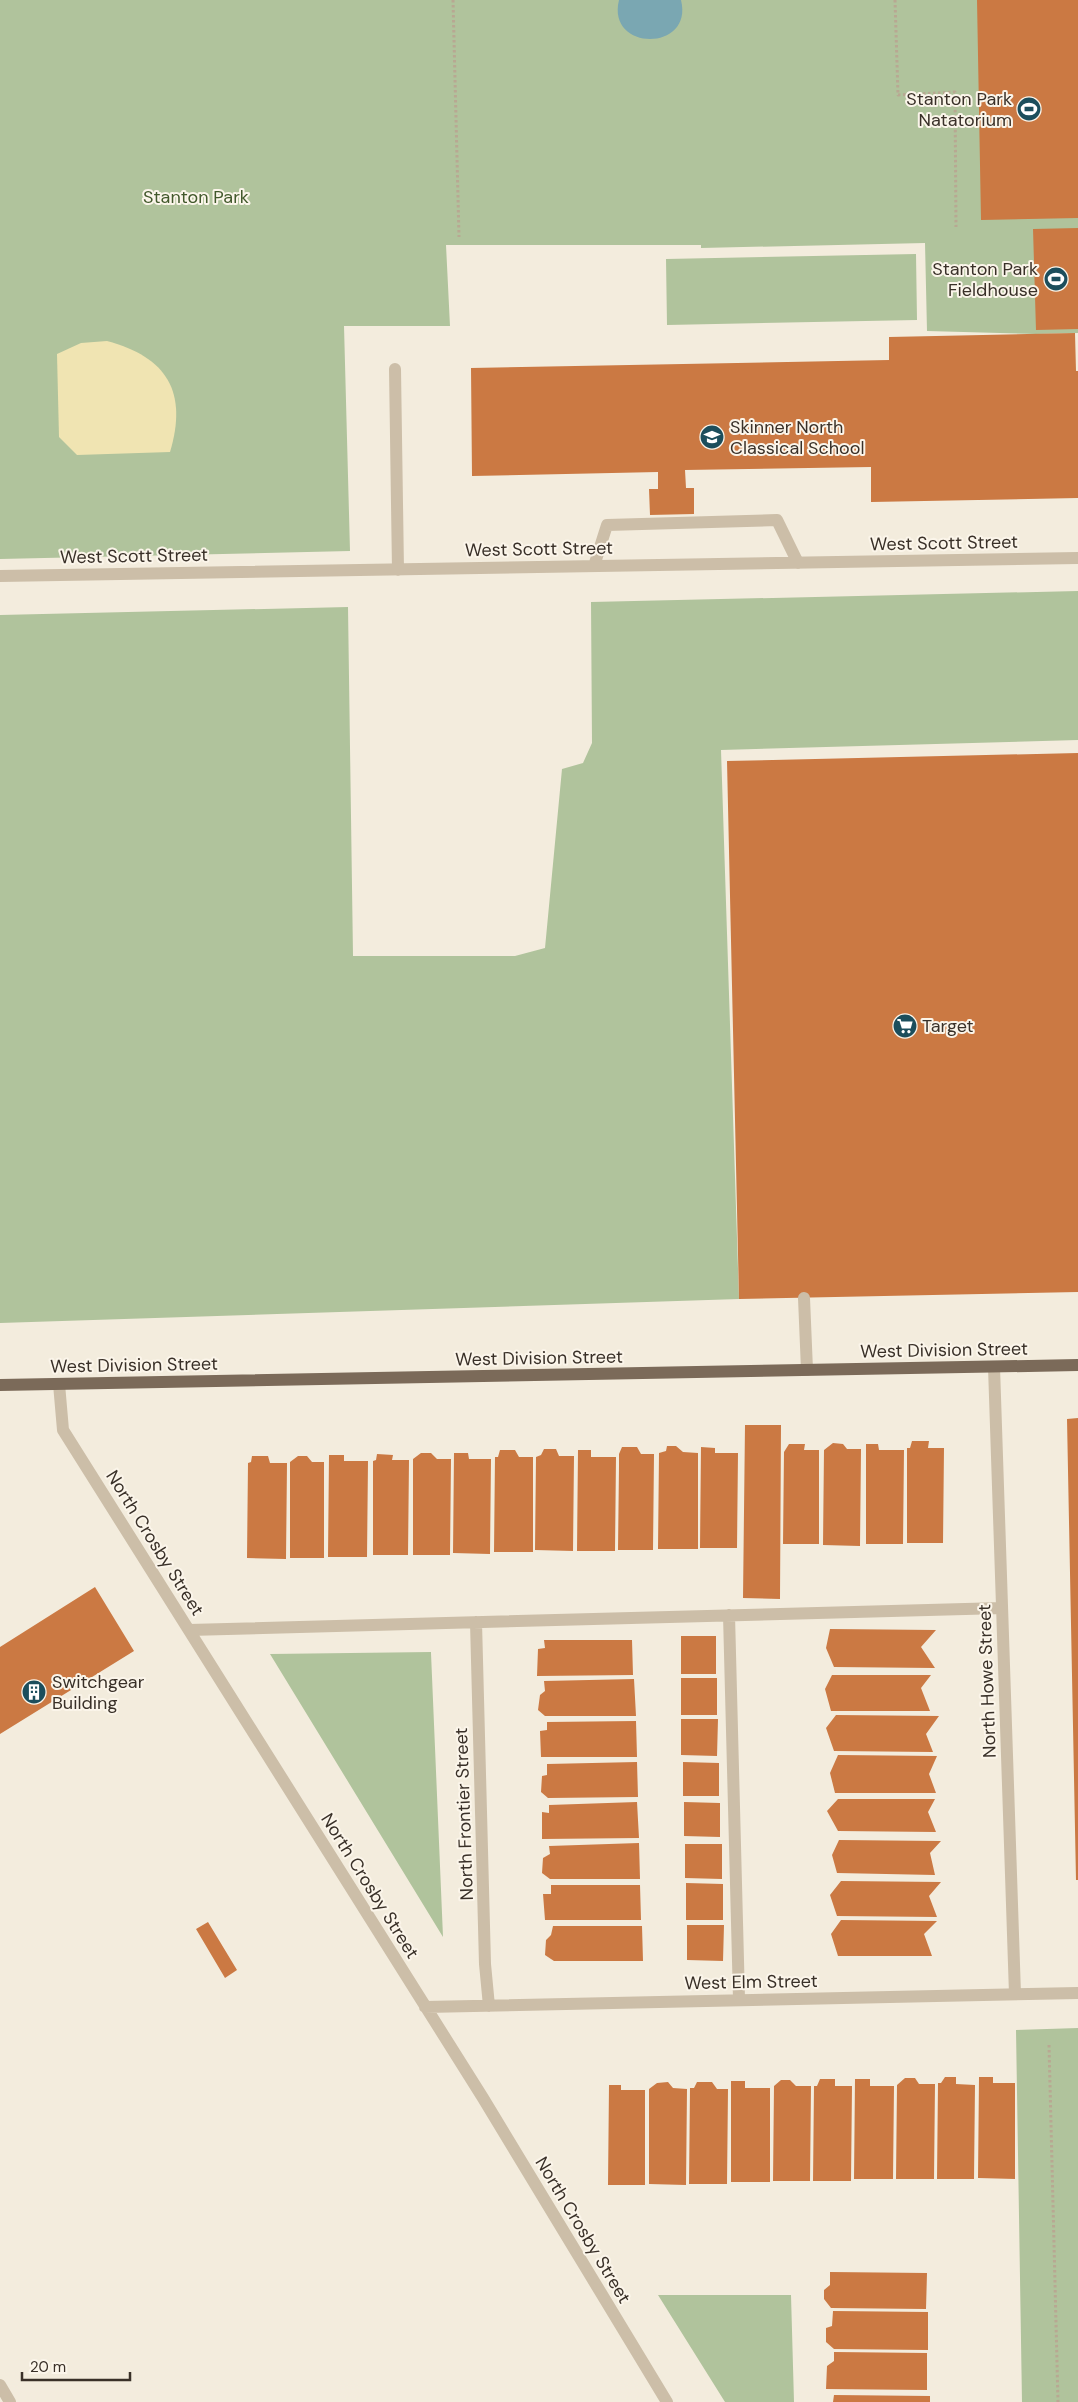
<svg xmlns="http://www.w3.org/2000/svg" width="1078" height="2402" viewBox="0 0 1078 2402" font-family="'DM Sans',sans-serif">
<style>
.green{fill:#b0c39c}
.sand{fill:#f0e4b2}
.water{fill:#7aa7b2}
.building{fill:#cb7943}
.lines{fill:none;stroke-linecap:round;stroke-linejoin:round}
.path{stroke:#b8a892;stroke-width:3;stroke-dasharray:2.5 2.5;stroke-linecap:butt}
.minor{stroke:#ccbea8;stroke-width:12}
.major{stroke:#7b6a59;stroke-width:12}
.labels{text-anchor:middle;stroke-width:4;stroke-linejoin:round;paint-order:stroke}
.poi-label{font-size:18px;fill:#393028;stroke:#fbf5ea;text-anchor:start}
.park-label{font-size:18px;fill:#41582b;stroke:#fbf5ea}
.street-label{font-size:18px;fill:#393028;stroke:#fbf5ea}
</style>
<rect width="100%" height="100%" fill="#f3ecdd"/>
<!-- green -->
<path class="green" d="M0,0H1078V333L1036,334L927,331L925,243L701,248V245H446L450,326H344L350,551L0,559Z
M916,254L917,320L667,325L666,259Z
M1078,591V740L721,750L739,1299L0,1323V615L348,607L353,956H515L545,948L562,769L583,763L592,743L591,602Z
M431,1652V1653L443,1937L270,1654Z
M1078,2028V2402H1022L1016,2030Z
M658,2295H791L794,2402H725Z"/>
<!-- sand -->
<path class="sand" d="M107,341C167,357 188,392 170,452L77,455L59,437L57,354L81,343Z"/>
<!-- water -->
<path class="water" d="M619,0H681C694,52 606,52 619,0Z"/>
<!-- building -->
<path class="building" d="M977,0H1078V218L981,220Z
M1078,228V329L1036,330L1033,229Z
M1075,333L1076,371H1078V498L871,502V467L685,470L686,488H694V514L650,515L649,489H658V472L472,476L471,368L889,360V337Z
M1078,753V1292L739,1299L727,761Z
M1078,1418V1880H1076L1067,1419Z
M745,1425H781L780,1599L743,1598Z
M912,1441H929L928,1448H944L943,1543H907V1448H910Z
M833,1443L843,1444L847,1449H861L860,1546L823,1545L824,1450Z
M789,1444H805L804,1450H819V1544H783L784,1452Z
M866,1444H878L879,1450H904L903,1544H866Z
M667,1446H676L683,1452L698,1453V1549H658L659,1453L666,1451Z
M622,1447H637L641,1454H654L653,1550H618L619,1466V1454Z
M701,1447L715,1448V1453H738L737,1548H700Z
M544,1449H556L559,1456H574L573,1551L535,1550L536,1457L541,1455Z
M500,1450H515L519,1457H533V1552H494L495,1457H498Z
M578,1450H591V1457H616L615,1551H577Z
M421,1453H431L437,1459H451L450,1555H413V1459Z
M454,1453H468L469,1459H491L490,1554L453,1553Z
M377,1454L393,1455L392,1460H409L408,1555H373V1461L376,1460Z
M329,1455H344V1461H368L367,1557H328Z
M252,1456H268L270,1463H287L286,1559L247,1558L248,1463L251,1462Z
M298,1456H307L312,1462H324V1558H290V1462Z
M95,1587L134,1651L0,1734V1647Z
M830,1629L936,1630L921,1647L935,1668L834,1667L826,1648Z
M681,1636H716V1674H681Z
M544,1640H632L633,1675L537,1676L538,1649L545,1648Z
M832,1675H931L921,1688L930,1711H831L825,1689Z
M681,1678H717V1715H681Z
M634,1679L636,1716H545L538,1710L540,1695L545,1691L544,1681Z
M836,1715L939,1716L926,1734L933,1752L834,1751L826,1728Z
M681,1719H718L717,1756L681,1755Z
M636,1721L637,1757H541L540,1731L547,1730V1722Z
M838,1755L937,1756L929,1774L936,1793H835L830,1773Z
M637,1762L638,1797L548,1798L541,1792L542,1776L547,1775V1764Z
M683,1762L719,1763V1796H683Z
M838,1799H935L928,1812L936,1832L838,1831L827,1811Z
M637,1802L639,1838L542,1839V1812L549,1813V1805Z
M684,1802L720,1803V1837L684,1836Z
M839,1840L941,1841L930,1853L935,1875L837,1873L832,1855Z
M639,1843L640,1879H550L542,1873L543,1858L550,1854L549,1846Z
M685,1844H722V1879L685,1878Z
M841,1881L941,1882L929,1896L937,1917L837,1916L830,1895Z
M686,1883L723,1884V1920H686Z
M551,1885H640L641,1920H545L543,1894H551Z
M841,1920L937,1921L924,1934L932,1956H838L831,1934Z
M208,1922L237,1970L225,1978L196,1929Z
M687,1925H724L723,1961L687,1960Z
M553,1926H642L643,1961H554L545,1955L546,1940L551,1935Z
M945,2077H956V2084L975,2085L974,2179H937L938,2083H941Z
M979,2077H993V2083H1015V2179L978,2178Z
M905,2078H915L919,2084H935L934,2179H896L897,2085Z
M820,2079H835V2086H852L851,2181H813L814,2086H817Z
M855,2079H870V2086H894L893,2179H854Z
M781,2080H790L796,2086H811L810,2181H773L774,2086Z
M731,2081H745V2088H770V2182H731Z
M668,2082L673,2088L687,2089L686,2185L649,2184V2089L657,2083Z
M697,2082H712L717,2089H728L727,2184H689L690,2088H694Z
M609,2085H621V2090H645V2185H608Z
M830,2272L927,2273L926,2309L831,2308L824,2299V2290L830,2285Z
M833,2311L928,2312V2350L834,2349L826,2342V2328L832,2326Z
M834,2352L927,2353V2390L826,2389L827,2366L834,2361Z
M834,2395L930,2396V2402H833Z"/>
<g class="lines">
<!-- path -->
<path class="path" d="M453,0L459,237
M895,0L898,95L955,92L956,227
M1049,2045L1058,2402"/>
<!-- minor -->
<path class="minor" d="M395,369L398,570
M594,566L607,525L777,520L798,563
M0,576L1078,558
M804,1298L807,1370
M994,1367L1015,1994
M59,1384L63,1430L483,2098L667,2402
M729,1615L739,1999
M476,1622L485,1964L489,2006
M189,1630L1002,1608
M425,2007L1078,1993
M0,2385L10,2402"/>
<!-- major -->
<path class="major" d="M0,1385L1078,1365"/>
</g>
<!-- icons -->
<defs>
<symbol id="stadium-disc" viewBox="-11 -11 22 22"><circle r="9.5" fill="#1c4e5c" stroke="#fbf5ea"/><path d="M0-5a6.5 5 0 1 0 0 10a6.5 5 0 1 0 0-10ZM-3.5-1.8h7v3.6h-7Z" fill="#fff"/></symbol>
<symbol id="school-disc" viewBox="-11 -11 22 22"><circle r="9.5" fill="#1c4e5c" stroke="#fbf5ea"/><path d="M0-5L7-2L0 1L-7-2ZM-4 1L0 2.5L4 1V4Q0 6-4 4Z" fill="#fff"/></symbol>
<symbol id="supermarket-disc" viewBox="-11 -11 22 22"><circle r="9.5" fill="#1c4e5c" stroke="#fbf5ea"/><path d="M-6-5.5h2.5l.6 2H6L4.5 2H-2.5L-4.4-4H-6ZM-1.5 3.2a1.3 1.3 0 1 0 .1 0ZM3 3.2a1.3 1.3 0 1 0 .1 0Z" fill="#fff"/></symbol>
<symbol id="building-disc" viewBox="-11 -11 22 22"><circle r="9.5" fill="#1c4e5c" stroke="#fbf5ea"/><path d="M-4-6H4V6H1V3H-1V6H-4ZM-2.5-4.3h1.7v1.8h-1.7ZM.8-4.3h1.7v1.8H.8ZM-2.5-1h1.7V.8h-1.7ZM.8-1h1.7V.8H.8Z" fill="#fff"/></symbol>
</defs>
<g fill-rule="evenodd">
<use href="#stadium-disc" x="1015" y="95" width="28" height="28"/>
<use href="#stadium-disc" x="1042" y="265" width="28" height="28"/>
<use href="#school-disc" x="698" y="423" width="28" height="28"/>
<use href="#supermarket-disc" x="891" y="1012" width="28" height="28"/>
<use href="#building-disc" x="20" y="1678" width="28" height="28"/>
</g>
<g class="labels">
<!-- poi labels -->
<g class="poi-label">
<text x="1012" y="105" text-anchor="end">Stanton Park<tspan x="1012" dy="21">Natatorium</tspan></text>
<text x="1038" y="275" text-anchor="end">Stanton Park<tspan x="1038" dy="21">Fieldhouse</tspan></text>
<text x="730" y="433">Skinner North<tspan x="730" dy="21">Classical School</tspan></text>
<text x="922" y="1032">Target</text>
<text x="52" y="1688">Switchgear<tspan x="52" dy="21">Building</tspan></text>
</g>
<!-- park labels -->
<g class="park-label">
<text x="196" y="203">Stanton Park</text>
</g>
<!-- street labels -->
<g class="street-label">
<text transform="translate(944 543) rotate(-1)" y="6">West Scott Street</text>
<text transform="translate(539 549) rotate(-1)" y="6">West Scott Street</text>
<text transform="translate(134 556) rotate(-1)" y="6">West Scott Street</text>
<text transform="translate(944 1350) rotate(-1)" y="6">West Division Street</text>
<text transform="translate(539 1358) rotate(-1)" y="6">West Division Street</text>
<text transform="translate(134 1365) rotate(-1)" y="6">West Division Street</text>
<text transform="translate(155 1543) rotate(58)" y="6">North Crosby Street</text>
<text transform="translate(987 1681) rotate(-92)" y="6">North Howe Street</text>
<text transform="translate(464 1814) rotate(-92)" y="6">North Frontier Street</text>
<text transform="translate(370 1886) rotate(58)" y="6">North Crosby Street</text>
<text transform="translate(751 1982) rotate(-1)" y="6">West Elm Street</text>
<text transform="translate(583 2230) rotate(59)" y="6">North Crosby Street</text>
</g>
</g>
<!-- scale -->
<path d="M22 2372v8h108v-8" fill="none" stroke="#393028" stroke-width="2.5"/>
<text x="30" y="2372" font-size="15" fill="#393028" stroke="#fbf5ea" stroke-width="4" paint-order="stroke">20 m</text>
</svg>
